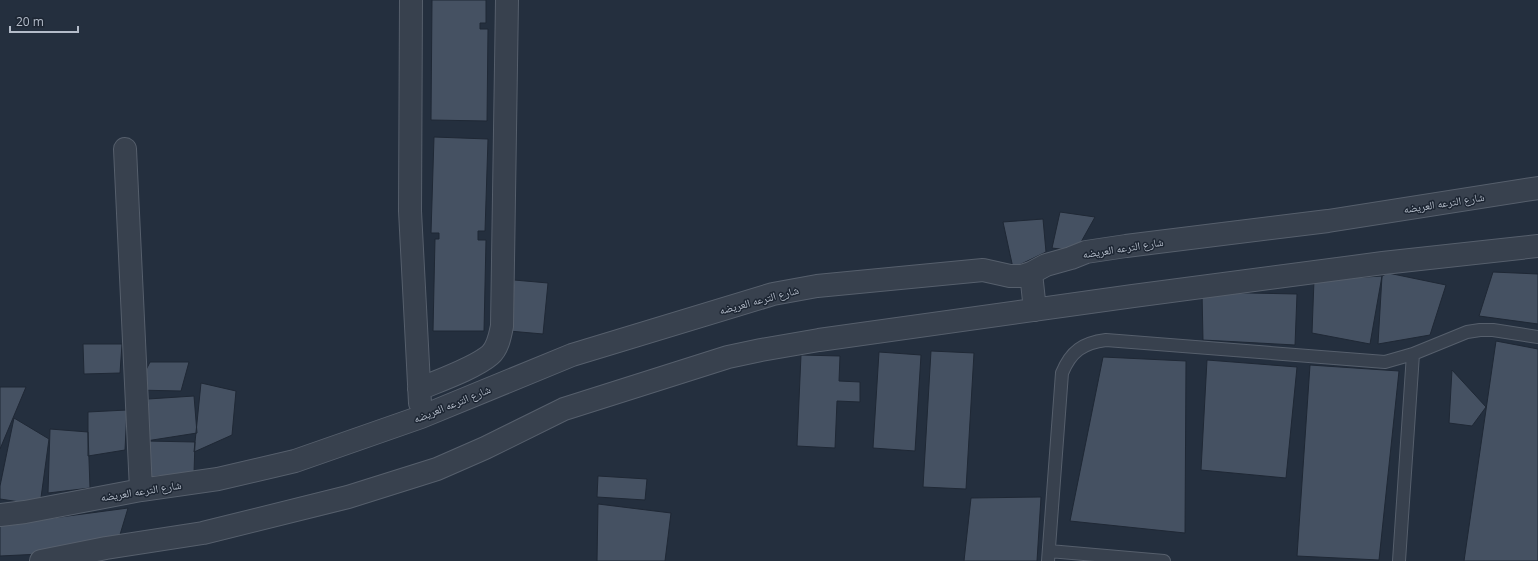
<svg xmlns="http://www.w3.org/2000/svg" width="1538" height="561" viewBox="0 0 1538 561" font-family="'Open Sans','Noto Naskh Arabic',sans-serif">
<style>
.building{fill:#455162;stroke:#1f2835}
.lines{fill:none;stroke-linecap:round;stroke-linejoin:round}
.lane-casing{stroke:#565f6c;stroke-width:14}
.street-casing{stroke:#565f6c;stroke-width:24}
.lane{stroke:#38414e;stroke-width:12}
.street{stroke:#38414e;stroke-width:22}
.labels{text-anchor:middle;stroke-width:3;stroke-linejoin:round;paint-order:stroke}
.street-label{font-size:11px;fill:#b4bcc9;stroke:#1d2633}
</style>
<rect width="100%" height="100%" fill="#242f3e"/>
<!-- building -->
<path class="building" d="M432,0H486V23H480V29H488L487,121L431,120Z
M434,137L488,139L485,231H478V240H486L484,331H433L435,239H439V233H431Z
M1060,212L1095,217L1076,251L1052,248Z
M1043,219L1046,252L1013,268L1003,222Z
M1493,272L1538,274V324L1479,316Z
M1388,273L1446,285L1430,335L1378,344L1382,276Z
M1382,276L1370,344L1312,333L1314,280Z
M514,280L548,283L543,334L509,331Z
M1202,292L1297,294L1295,345L1203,340Z
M1496,341L1538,349V561H1464Z
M83,344H122L120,373L84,374Z
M931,351L974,353L966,489L923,487Z
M879,352L921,355L915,451L873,448Z
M801,355L840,356L839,381L860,382V402L837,401L835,448L797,446Z
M1103,357L1186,361L1185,533L1070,521Z
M1207,360L1297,367L1286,478L1201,470Z
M150,362H189L181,391L136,390Z
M1310,365L1399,371L1379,560L1297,556Z
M1452,370L1486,407L1472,426L1449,423Z
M201,383L236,391L232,435L194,452Z
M0,387H26L0,449Z
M194,396L197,433L146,441L148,399Z
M127,410L125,450L88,456V412Z
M14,418L49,439L40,505L0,499V486Z
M50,429L88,432L90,488L48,493Z
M146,441L195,442L194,473L148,477Z
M598,476L647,479L645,500L597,497Z
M1041,497L1037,561H964L971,498Z
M598,504L671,513L665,561H597Z
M128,508L119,538L41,554L0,556V525Z"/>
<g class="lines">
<defs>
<path id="lane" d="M1049,551L1164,561
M1048,561L1062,373C1071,351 1083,343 1106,340L1385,362L1413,354L1467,332L1480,330H1493L1538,337
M1399,561L1413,354"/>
<path id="street" d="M411,0L410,211L420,403
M125,149L141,490
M1031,273L1035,310
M419,389C438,381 475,368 490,355C498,348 500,336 502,326L507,0
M0,515L25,512L141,490L218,479L295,461L421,417L572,355L773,294L817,286L983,270L1010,276H1022L1031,273L1046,265L1071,258L1086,252L1126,246L1328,221L1538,188
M41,561L106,548L203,533L348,497L437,469L485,448L564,409L728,357L761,350L819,340L1133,296L1383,263L1538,246"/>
</defs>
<!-- lane casing -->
<use href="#lane" class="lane-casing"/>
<!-- street casing -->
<use href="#street" class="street-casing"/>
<!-- lane -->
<use href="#lane" class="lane"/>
<!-- street -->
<use href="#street" class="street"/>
</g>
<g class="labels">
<!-- street labels -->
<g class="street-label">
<text transform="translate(1444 203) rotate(-9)" y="4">شارع الترعه العريضه</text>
<text transform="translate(1123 248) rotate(-9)" y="4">شارع الترعه العريضه</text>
<text transform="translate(759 300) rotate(-15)" y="4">شارع الترعه العريضه</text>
<text transform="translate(452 404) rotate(-22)" y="4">شارع الترعه العريضه</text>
<text transform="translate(141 491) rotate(-9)" y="4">شارع الترعه العريضه</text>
</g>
</g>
<!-- scale -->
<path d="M10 26v6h68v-6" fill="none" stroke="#b4bcc9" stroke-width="2"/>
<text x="16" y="26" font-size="12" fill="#b4bcc9" stroke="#1d2633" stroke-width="3" paint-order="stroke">20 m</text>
</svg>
